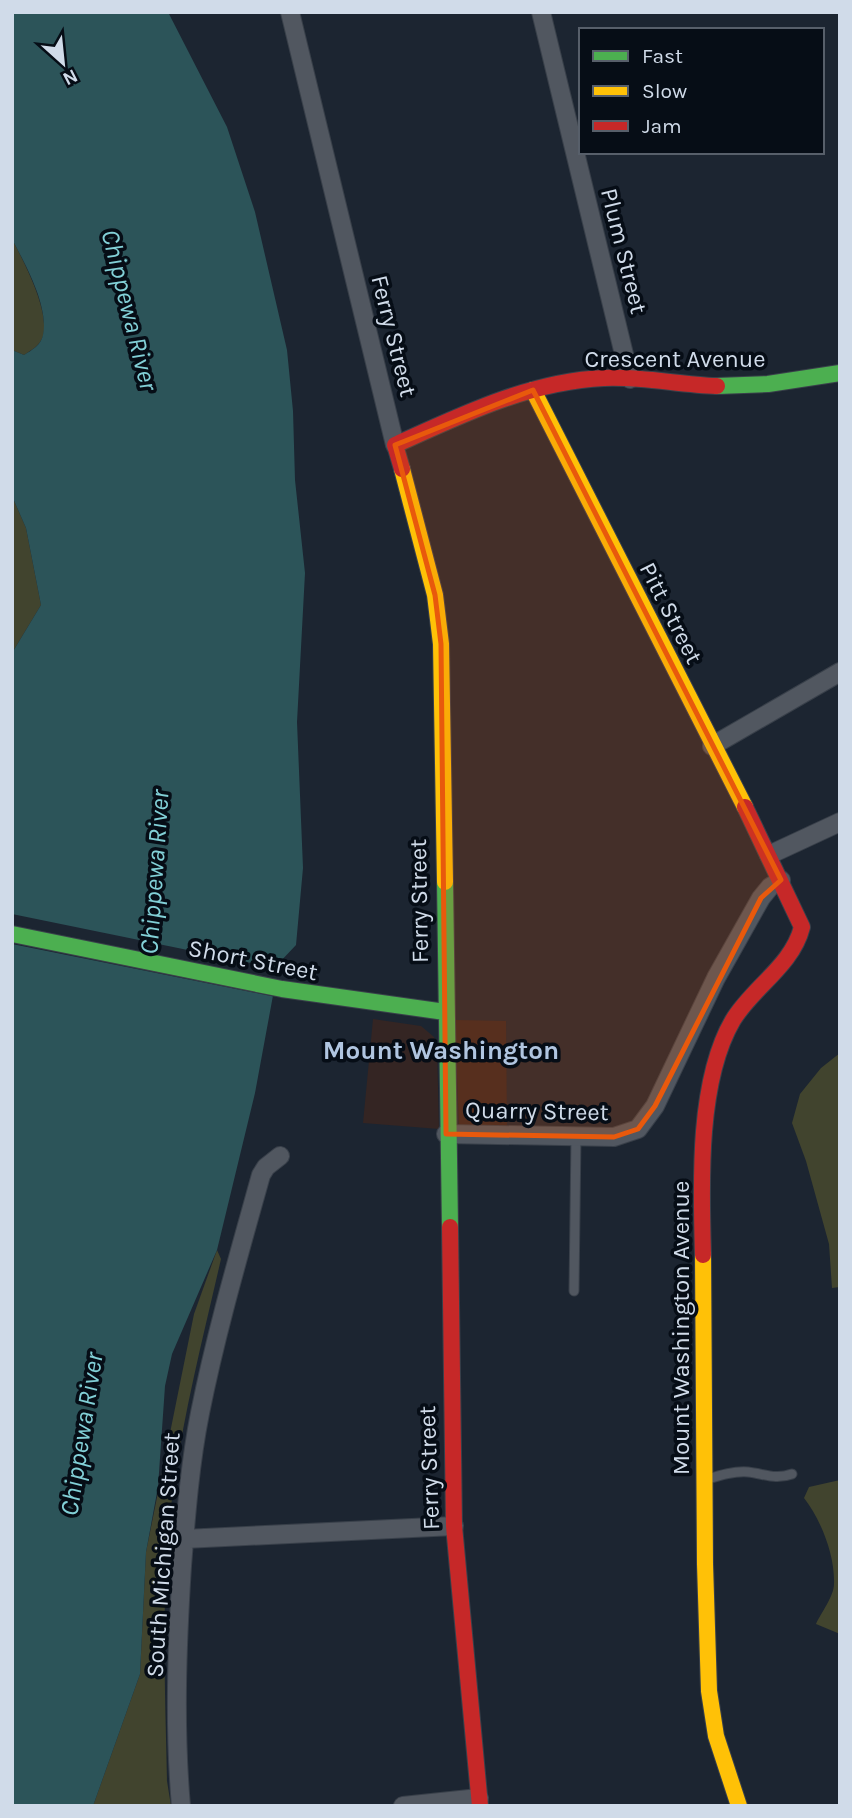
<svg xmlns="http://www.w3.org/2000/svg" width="852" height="1818" viewBox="0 0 852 1818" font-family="Karla,sans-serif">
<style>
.commercial{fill:#342523}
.green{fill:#41442e}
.water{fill:#2c5459}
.pier{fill:#1c2531}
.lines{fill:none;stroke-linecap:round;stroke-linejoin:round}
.lane-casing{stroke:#39404a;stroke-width:11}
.street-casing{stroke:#39404a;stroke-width:20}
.fast-casing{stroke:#39404a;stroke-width:18}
.slow-casing{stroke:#39404a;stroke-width:18}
.jam-casing{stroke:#39404a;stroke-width:18}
.lane{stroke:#515760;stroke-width:9}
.street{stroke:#515760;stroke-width:18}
.fast{stroke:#4caf50;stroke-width:16}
.slow{stroke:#ffc107;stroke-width:16}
.jam{stroke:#c62828;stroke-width:16}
.marked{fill:#e8590c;fill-opacity:0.2;stroke:#e8590c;stroke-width:5;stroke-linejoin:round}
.labels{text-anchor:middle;stroke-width:7;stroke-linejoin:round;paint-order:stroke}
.street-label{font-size:24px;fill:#d0dbe9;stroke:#060d16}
.water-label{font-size:26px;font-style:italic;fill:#82d0d7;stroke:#060d16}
.neighbourhood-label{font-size:26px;font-weight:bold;fill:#b0c5e0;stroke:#060d16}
</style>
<rect width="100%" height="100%" fill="#1c2531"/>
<!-- commercial -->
<path class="commercial" d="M373,1019L421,1026L434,1037L437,1043L439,1129L363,1123Z
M455,1020L506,1021L507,1131L459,1129Z"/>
<!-- green -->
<path class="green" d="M12,239C24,262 50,311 43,336C40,346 31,350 24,355L12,350Z
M12,496L26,528L41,605L12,653Z
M840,1053V1287L832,1288L829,1244L806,1161L792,1123L800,1094L821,1068Z
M217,1250L221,1259C204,1333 185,1408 174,1483C160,1582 165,1682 167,1781L171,1806H93L140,1674L146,1552L194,1314Z
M840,1480V1634L816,1624C821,1613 834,1596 834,1584C835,1555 821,1520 804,1498L809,1487Z"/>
<!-- water -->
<path class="water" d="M12,12H168L227,127L255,212L287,350L293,411L295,480L305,573L297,722L303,868L296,945L279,963L255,1093L217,1250L172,1354L165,1386L158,1487L146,1552L140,1674L93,1806H12V653L41,605L26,528L12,496V350L24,355C32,350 41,345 43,335C49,306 25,264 12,239Z"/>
<!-- pier -->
<path class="pier" d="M12,914L281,969L276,997L12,944Z"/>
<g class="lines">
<defs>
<path id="lane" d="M574,1291L576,1136
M708,1479C721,1475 734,1471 748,1472C765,1474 775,1480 792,1474"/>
<path id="street" d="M290,12L395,445
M541,12L630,379
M712,746L840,672
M769,855L840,822
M446,1134L614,1137L638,1129L655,1106L716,978L761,898L770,887L781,880
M184,1539L454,1526
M181,1806C174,1726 177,1646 182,1566C186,1515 190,1463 200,1413C216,1333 239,1254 261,1175L266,1167L280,1156
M403,1806L479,1798"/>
<path id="fast" d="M717,386L768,384L840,373
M445,882L450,1227
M12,934L282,989L445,1012"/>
<path id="slow" d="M533,390L745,807
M402,469L435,595L441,644L445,882
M703,1255L705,1564L709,1691L716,1736L739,1806"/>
<path id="jam" d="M402,469L395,445C461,415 531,381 604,378C642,376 679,385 717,386
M450,1227L454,1526L480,1806
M703,1255C701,1186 697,1081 733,1020C753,987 792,966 802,927L745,807"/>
</defs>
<!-- lane casing -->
<use href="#lane" class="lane-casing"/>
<!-- street casing -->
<use href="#street" class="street-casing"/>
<!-- fast casing -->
<use href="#fast" class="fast-casing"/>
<!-- slow casing -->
<use href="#slow" class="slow-casing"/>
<!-- jam casing -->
<use href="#jam" class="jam-casing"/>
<!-- lane -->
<use href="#lane" class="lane"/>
<!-- street -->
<use href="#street" class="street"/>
<!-- fast -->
<use href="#fast" class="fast"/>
<!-- slow -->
<use href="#slow" class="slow"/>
<!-- jam -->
<use href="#jam" class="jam"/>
</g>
<!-- marked area -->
<path class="marked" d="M533,390L781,880L761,898L655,1106L638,1129L614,1137L446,1134L441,644L435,595L395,445Z"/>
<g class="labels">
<!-- street labels -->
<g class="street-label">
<text transform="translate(624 251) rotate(76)" y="8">Plum Street</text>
<text transform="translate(394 336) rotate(76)" y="8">Ferry Street</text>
<text x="675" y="367">Crescent Avenue</text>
<text transform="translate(671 613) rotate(63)" y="8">Pitt Street</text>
<text transform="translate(419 901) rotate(-91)" y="8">Ferry Street</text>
<text transform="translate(253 960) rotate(11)" y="8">Short Street</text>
<text transform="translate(537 1111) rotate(1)" y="8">Quarry Street</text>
<text transform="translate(681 1328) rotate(-90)" y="8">Mount Washington Avenue</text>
<text transform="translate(429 1468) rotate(-92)" y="8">Ferry Street</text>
<text transform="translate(163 1555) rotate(-86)" y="8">South Michigan Street</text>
</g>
<!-- water labels -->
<g class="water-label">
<text transform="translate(130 310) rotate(76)" y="9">Chippewa River</text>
<text transform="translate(154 872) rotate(-86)" y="9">Chippewa River</text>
<text transform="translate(81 1434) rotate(-81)" y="9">Chippewa River</text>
</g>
<!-- neighbourhood labels -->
<g class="neighbourhood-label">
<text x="441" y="1059">Mount Washington</text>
</g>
</g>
<!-- border -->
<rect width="852" height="1818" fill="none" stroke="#d0dbe9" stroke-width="28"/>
<!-- legend -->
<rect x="579" y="28" width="245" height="126" fill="#060d16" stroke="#575f6a" stroke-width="2"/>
<rect x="593" y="51" width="35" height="10" fill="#4caf50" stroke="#575f6a" stroke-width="2"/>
<text x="642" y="63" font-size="21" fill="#d0dbe9">Fast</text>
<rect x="593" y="86" width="35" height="10" fill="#ffc107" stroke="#575f6a" stroke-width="2"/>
<text x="642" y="98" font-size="21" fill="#d0dbe9">Slow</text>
<rect x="593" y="121" width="35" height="10" fill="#c62828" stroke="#575f6a" stroke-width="2"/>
<text x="642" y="133" font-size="21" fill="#d0dbe9">Jam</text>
<!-- north arrow -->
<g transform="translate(63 63) rotate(153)" stroke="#060d16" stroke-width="5" paint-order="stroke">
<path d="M0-5L12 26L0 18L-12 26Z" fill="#d0dbe9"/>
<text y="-10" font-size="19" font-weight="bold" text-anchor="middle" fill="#d0dbe9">N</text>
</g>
</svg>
